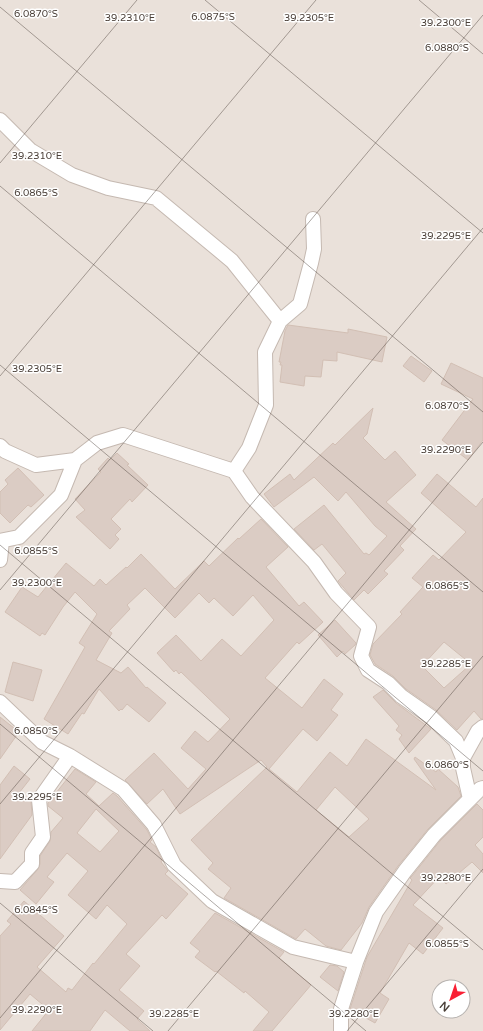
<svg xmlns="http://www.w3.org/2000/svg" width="483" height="1031" viewBox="0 0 483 1031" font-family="'Varela Round',sans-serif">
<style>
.residential{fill:#eae1da;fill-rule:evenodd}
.building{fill:#dbccc4;stroke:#d2bfb4;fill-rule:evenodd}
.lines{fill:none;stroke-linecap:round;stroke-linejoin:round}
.minor-casing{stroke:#c5b9b1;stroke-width:16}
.minor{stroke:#fff;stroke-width:14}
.ticks{fill:none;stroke:#4b4039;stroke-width:1;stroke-opacity:0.45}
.ticks-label{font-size:10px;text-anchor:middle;fill:#4b4039;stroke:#fff;stroke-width:3;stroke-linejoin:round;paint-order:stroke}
</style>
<rect width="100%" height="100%" fill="#f6f0ec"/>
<!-- residential -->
<path class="residential" d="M0,0H483V1031H0ZM439,987H463V1011H439Z"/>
<!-- building -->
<path class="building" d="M288,325L348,333V329L387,337L382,362L337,352V361L323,360L321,377L305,376L304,386L280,382L282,365H280L281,362H279L285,331Z
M411,356L432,371L424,382L403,366Z
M451,363L483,378V440L468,460L442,440L473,399L441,384Z
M373,408L367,434L363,438L385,460L395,451L416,475L386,502L416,529L400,546L404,550L384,571L388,574L368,594L364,590L354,600L338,581L346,573L322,544L314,550L294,529L324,505L364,554L366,553L369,555L387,536L375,526L346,492L338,501L314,477L274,507L264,494L290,474L294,480L333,443L335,445Z
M117,453L129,464L127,465L148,485L132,502L130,499L111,519L121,529L115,535L119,539L110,549L76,517L85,510L75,499L101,472L98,469L108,458L110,460Z
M18,468L44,495L31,507L28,505L10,523L0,513V492L8,484L5,480Z
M437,474L476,507L483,498V719H481L474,711L457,730L436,710L406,689L393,676L375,664L370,655L373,644L402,614L400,612L423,587L412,578L433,555L439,560L466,532L421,493ZM444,642L471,664L444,688L422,666Z
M261,519L288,547L266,567L299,606L304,602L323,622L299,644L297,642L265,678L302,708L324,679L343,694L331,710L338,715L317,741L303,729L269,769L297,792L330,752L347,766L366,739L436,790L414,759L415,757L436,772L438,769L458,787L461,796L428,829L398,866L369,907L362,923L341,950L326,946L305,929L296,939L224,898L231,888L208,869L213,863L191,840L267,767L261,760L180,814L163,789L147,804L125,780L154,753L188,789L206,769L181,748L195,731L208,742L230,719L181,672L179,674L176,670L174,672L157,653L176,635L201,661L222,639L241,656L274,620L253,595L233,616L214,598L209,603L199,593L175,618L145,588L127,605L130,609L109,631L112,633L96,660L121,673L128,667L146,688L147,687L166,703L149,722L127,704L122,710L121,709L119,711L99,689L84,714L82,713L68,734L44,719L85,647L79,643L97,614L75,592L63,607L45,635L42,633L40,636L5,612L22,587L38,597L66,563L94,586L100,579L106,585L126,567L127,568L141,554L175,589L204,561L209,566L238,538L239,539ZM335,787L369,819L349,837L316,810Z
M335,620L356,643L355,645L345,654L343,651L337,657L318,635Z
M13,662L42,670L33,701L5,692Z
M383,690L396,703L431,729L409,753L399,739L402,735L396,730L399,726L373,697Z
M0,717L19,732L0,759Z
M14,766L30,779L19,793L31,801L32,815L0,859V785Z
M75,769L96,782L86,794L99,806L113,793L117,796L147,830L152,840L150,842L156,847L162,860L161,862L168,871L165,874L188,894L166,919L162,915L126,954L140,966L119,990L144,1011L137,1019L150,1031H130L105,1010L90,1031H32L49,1010L30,994L0,1030V936L11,924L7,921L24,901L64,936L37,967L66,992L68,988L72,990L93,963L94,964L127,924L107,905L96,919L68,895L88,871L67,853L47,877L54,882L36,904L20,890L38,869L40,864V856L50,841L51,832L63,818L48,806V803ZM96,809L119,831L100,852L77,833Z
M477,804L483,810V837L475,845L483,854V873L472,862L446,884L440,876L413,905L443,928L423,954L409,943L380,993L389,999L375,1023L350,1009L367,957L412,880L410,878L412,876L440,841Z
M215,913L284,952L279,958L311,985L272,1031H253L269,1012L245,991L244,993L216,971L215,972L195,957L200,951L190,943Z
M330,965L337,966L344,972L338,991L320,977Z"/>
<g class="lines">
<defs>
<path id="minor" d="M0,120L30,150L72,175L108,188L156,198L232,261L280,321
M0,446L5,451L36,465L75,460
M234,471L252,497L314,562L336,593L369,627L361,656L368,670L388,683L401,696L431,717L456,741L463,758
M0,541L19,537L61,495L75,460L97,443L123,435L234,471L249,448L266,405L265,352L280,321L300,304L311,263L314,249L313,219
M0,560L2,541
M0,702L42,742L70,756L123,789L154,825L174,865L212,901L293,947L356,962
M470,799L463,768V758L478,731L483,727
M0,881L15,882L32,864V853L43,837L39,800L70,756
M341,1031V1009L356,962L376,912L405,871L434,835L480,789L483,788"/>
</defs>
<!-- minor casing -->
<use href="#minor" class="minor-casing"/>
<!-- minor -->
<use href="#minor" class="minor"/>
</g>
<!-- ticks -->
<path class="ticks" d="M205,0L483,233M419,0L483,54M0,7L483,412M0,163L137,0M0,186L483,592M0,365L483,771M0,376L316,0M0,545L483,950M0,590L483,15M0,724L366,1031M0,804L483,228M0,903L153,1031M0,1018L483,442M168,1031L483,656M347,1031L483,869"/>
<g class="ticks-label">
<text x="36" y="17">6.0870°S</text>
<text x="213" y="20">6.0875°S</text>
<text x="130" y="21">39.2310°E</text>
<text x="309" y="21">39.2305°E</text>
<text x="446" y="26">39.2300°E</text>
<text x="447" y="51">6.0880°S</text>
<text x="37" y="159">39.2310°E</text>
<text x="36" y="196">6.0865°S</text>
<text x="446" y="239">39.2295°E</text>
<text x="37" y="372">39.2305°E</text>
<text x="447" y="409">6.0870°S</text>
<text x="446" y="453">39.2290°E</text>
<text x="36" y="554">6.0855°S</text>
<text x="37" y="586">39.2300°E</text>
<text x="447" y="589">6.0865°S</text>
<text x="446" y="667">39.2285°E</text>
<text x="36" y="734">6.0850°S</text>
<text x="447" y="768">6.0860°S</text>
<text x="37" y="800">39.2295°E</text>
<text x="446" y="881">39.2280°E</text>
<text x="36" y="913">6.0845°S</text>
<text x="447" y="947">6.0855°S</text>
<text x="37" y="1013">39.2290°E</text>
<text x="174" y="1017">39.2285°E</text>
<text x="354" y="1017">39.2280°E</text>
</g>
<!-- north arrow -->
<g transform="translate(451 999) rotate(220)"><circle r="19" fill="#ffffff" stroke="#b7b3b0"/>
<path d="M0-3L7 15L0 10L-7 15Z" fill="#f92035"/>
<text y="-6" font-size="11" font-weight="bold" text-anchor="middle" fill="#4b4039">N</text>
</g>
</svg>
